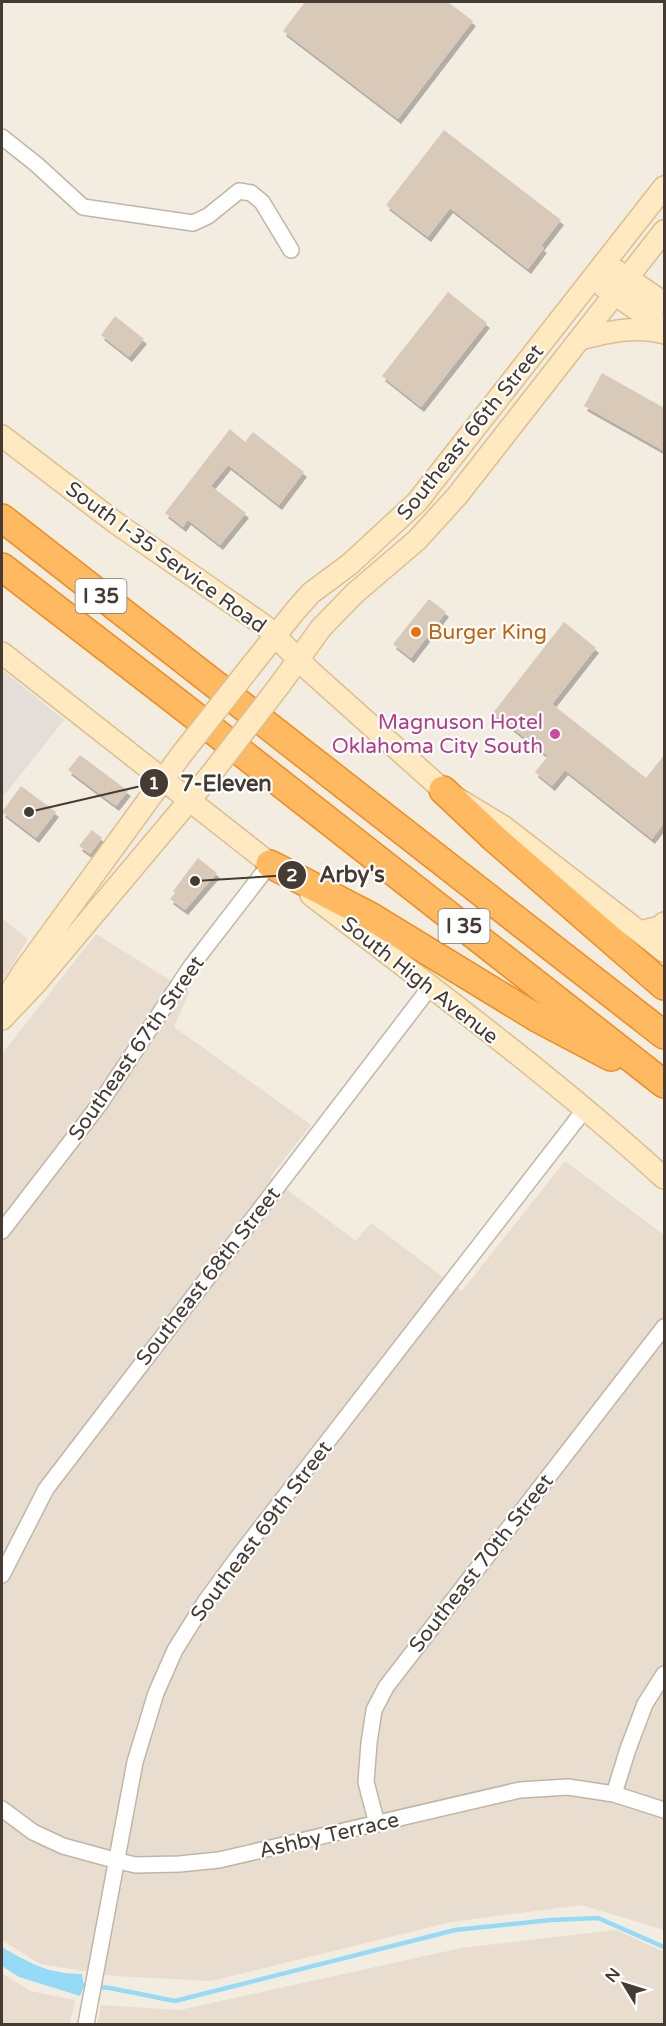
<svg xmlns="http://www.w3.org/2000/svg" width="666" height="2026" viewBox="0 0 666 2026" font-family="'Varela Round',sans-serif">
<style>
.residential{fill:#e8ddcf}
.industrial{fill:#e5ddd7}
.water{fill:#95dbf8}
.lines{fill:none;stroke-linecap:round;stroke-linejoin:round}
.stream{stroke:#95dbf8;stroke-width:4.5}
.building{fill:#d9c9b9;filter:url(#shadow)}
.street-casing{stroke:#c2b5a6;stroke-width:18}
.secondary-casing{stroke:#dcbf8d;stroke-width:24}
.highway-casing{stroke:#ef8c1f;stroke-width:30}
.street{stroke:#fff;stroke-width:15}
.secondary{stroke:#ffe9c0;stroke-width:21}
.highway{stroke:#ffb961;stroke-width:27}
.secondary-bridge-casing{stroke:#dcbf8d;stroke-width:24;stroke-linecap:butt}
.secondary-bridge{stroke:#ffe9c0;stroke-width:21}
.food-dot{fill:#e8710a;stroke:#fff;stroke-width:2}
.hotel-dot{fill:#d1479c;stroke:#fff;stroke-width:2}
.labels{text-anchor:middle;stroke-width:4.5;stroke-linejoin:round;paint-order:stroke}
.shield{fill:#fff;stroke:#7d7670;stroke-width:1.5}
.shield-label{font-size:20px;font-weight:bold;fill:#453b32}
.street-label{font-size:21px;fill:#453b32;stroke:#fff}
.food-label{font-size:21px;fill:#c56008;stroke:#fff;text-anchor:start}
.hotel-label{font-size:21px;fill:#b23c85;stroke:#fff;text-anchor:end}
.leader{fill:none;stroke:#453b32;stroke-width:2}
.callout-dot{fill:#453b32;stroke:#fff;stroke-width:2}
.mark-label{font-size:18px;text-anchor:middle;font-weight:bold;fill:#fff}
.callout-label{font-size:22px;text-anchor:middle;font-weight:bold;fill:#453b32;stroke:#fff;stroke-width:4.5;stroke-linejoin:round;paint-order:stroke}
</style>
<defs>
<filter id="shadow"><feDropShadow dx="3" dy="5" stdDeviation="0" flood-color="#0004"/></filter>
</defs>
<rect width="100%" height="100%" fill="#f3ece1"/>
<!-- residential -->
<path class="residential" d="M2,918L28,939L2,982Z
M96,934L189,992L174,1027L311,1125L270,1177L356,1241L371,1223L462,1291L565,1161L664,1235V1930L582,1905L451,1922L211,1981L115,1976L40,1964L2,1940V1054Z
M616,1930L664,1952V2024H97L101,2005L180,2010L461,1948Z
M2,1973L30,1991L75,2000L70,2024H2Z"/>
<!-- industrial -->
<path class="industrial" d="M2,670L64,720L2,798Z"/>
<!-- water -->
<path class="water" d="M2,1947C29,1963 49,1974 82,1974L84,1986L80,1996L19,1977L2,1966Z"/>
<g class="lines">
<!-- stream -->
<path class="stream" d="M78,1985L110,1988L175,2001L455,1930L551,1920L598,1918L664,1947"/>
</g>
<!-- building -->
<path class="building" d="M305,2H448L473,21L398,119L283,31Z
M444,130L561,220L541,246L544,248L528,269L450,208L428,237L386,205Z
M448,292L487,323L421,407L382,376Z
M115,316L144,339L129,357L101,335Z
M602,373L664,408V451L584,406Z
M230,429L245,442L253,432L304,472L279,505L228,465L211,486L246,513L220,545L188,520L183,527L165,513Z
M429,599L446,612L411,658L393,644Z
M564,622L596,648L552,704L646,778L664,755V823L652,839L565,770L552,786L535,772L548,756L493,713Z
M80,755L128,791L116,806L68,770Z
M21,786L56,812L36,838L2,812Z
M92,830L102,838L90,854L79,846Z
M198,858L217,873L185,910L170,899L175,893L173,891Z"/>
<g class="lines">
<defs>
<path id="street" d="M2,137L36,164L83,207L193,223L208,216L239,191L251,193L262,202L291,250
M2,1231L99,1105L192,965L270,864
M2,1575L46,1489L431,986
M614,1794L628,1749L645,1704L664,1674
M2,1809L33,1832L63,1846L118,1861L136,1865L179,1864L219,1860L520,1790L568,1787L614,1794L664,1810
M377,1824L366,1782L369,1743L374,1710L386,1687L664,1327
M86,2024L135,1762L156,1693L175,1650L205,1602L238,1557L585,1109"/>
<path id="secondary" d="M617,271L664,303
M603,286L664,328
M580,339C608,332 636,325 664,333
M2,436L116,523L265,626L310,671L443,790L504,827L664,951
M2,653L282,873
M251,666L295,611L311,593L350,564L417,502L664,187
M279,686L321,628L355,593L417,540L457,496L664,231
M311,895C431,987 553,1077 664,1178
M640,932L660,927L664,923
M2,1006L23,972L181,755
M2,1019L37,982L209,777"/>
<path id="highway" d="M2,518L664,1035
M2,567L177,702L664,1084
M443,790L495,839L664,986
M270,864L370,916L537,1018L611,1057"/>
</defs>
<!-- street casing -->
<use href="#street" class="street-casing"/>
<!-- secondary casing -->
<use href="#secondary" class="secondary-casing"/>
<!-- highway casing -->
<use href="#highway" class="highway-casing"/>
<!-- street -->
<use href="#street" class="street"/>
<!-- secondary -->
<use href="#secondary" class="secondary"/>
<!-- highway -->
<use href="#highway" class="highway"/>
<defs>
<path id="secondary-bridge" d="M181,755L251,666
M209,777L279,686"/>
</defs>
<!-- secondary-bridge casing -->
<use href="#secondary-bridge" class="secondary-bridge-casing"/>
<!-- secondary-bridge -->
<use href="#secondary-bridge" class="secondary-bridge"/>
</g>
<!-- markers -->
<circle class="food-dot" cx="416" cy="632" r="6"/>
<circle class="hotel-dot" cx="555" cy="734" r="6"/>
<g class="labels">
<!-- shield labels -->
<g class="shield">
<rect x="75.5" y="579" width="51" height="34" rx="4.5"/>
<rect x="438.5" y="909" width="51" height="34" rx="4.5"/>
</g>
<g class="shield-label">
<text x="101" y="603">I 35</text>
<text x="464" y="933">I 35</text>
</g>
<!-- street labels -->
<g class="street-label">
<text transform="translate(470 432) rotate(-51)" y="7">Southeast 66th Street</text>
<text transform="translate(166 557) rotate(36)" y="7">South I-35 Service Road</text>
<text transform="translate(420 980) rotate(38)" y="7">South High Avenue</text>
<text transform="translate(136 1048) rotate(-55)" y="7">Southeast 67th Street</text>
<text transform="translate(208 1276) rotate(-52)" y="7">Southeast 68th Street</text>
<text transform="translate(261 1531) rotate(-53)" y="7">Southeast 69th Street</text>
<text transform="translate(481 1563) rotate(-52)" y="7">Southeast 70th Street</text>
<text transform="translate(329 1835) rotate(-13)" y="7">Ashby Terrace</text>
</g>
<!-- food labels -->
<g class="food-label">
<text x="428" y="639">Burger King</text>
</g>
<!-- hotel labels -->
<g class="hotel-label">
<text x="543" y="729">Magnuson Hotel<tspan x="543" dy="24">Oklahoma City South</tspan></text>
</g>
</g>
<!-- callouts -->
<path class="leader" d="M29 812L154 783M195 881L292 875"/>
<g class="callout-dot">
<circle cx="29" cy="812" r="6"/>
<circle cx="195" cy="881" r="6"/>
<circle cx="154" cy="783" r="15"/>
<circle cx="292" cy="875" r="15"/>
</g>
<g class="mark-label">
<text x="154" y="789">1</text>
<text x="292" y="881">2</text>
</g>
<g class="callout-label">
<text x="226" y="791">7-Eleven</text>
<text x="352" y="882">Arby's</text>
</g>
<!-- border -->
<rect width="666" height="2026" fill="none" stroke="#453b32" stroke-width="6"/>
<!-- north arrow -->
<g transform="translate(624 1984) rotate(308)" stroke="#ffffff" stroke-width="4.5" paint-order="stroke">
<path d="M0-4.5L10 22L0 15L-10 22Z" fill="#453b32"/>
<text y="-9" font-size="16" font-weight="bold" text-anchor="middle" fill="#453b32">N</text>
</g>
</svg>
